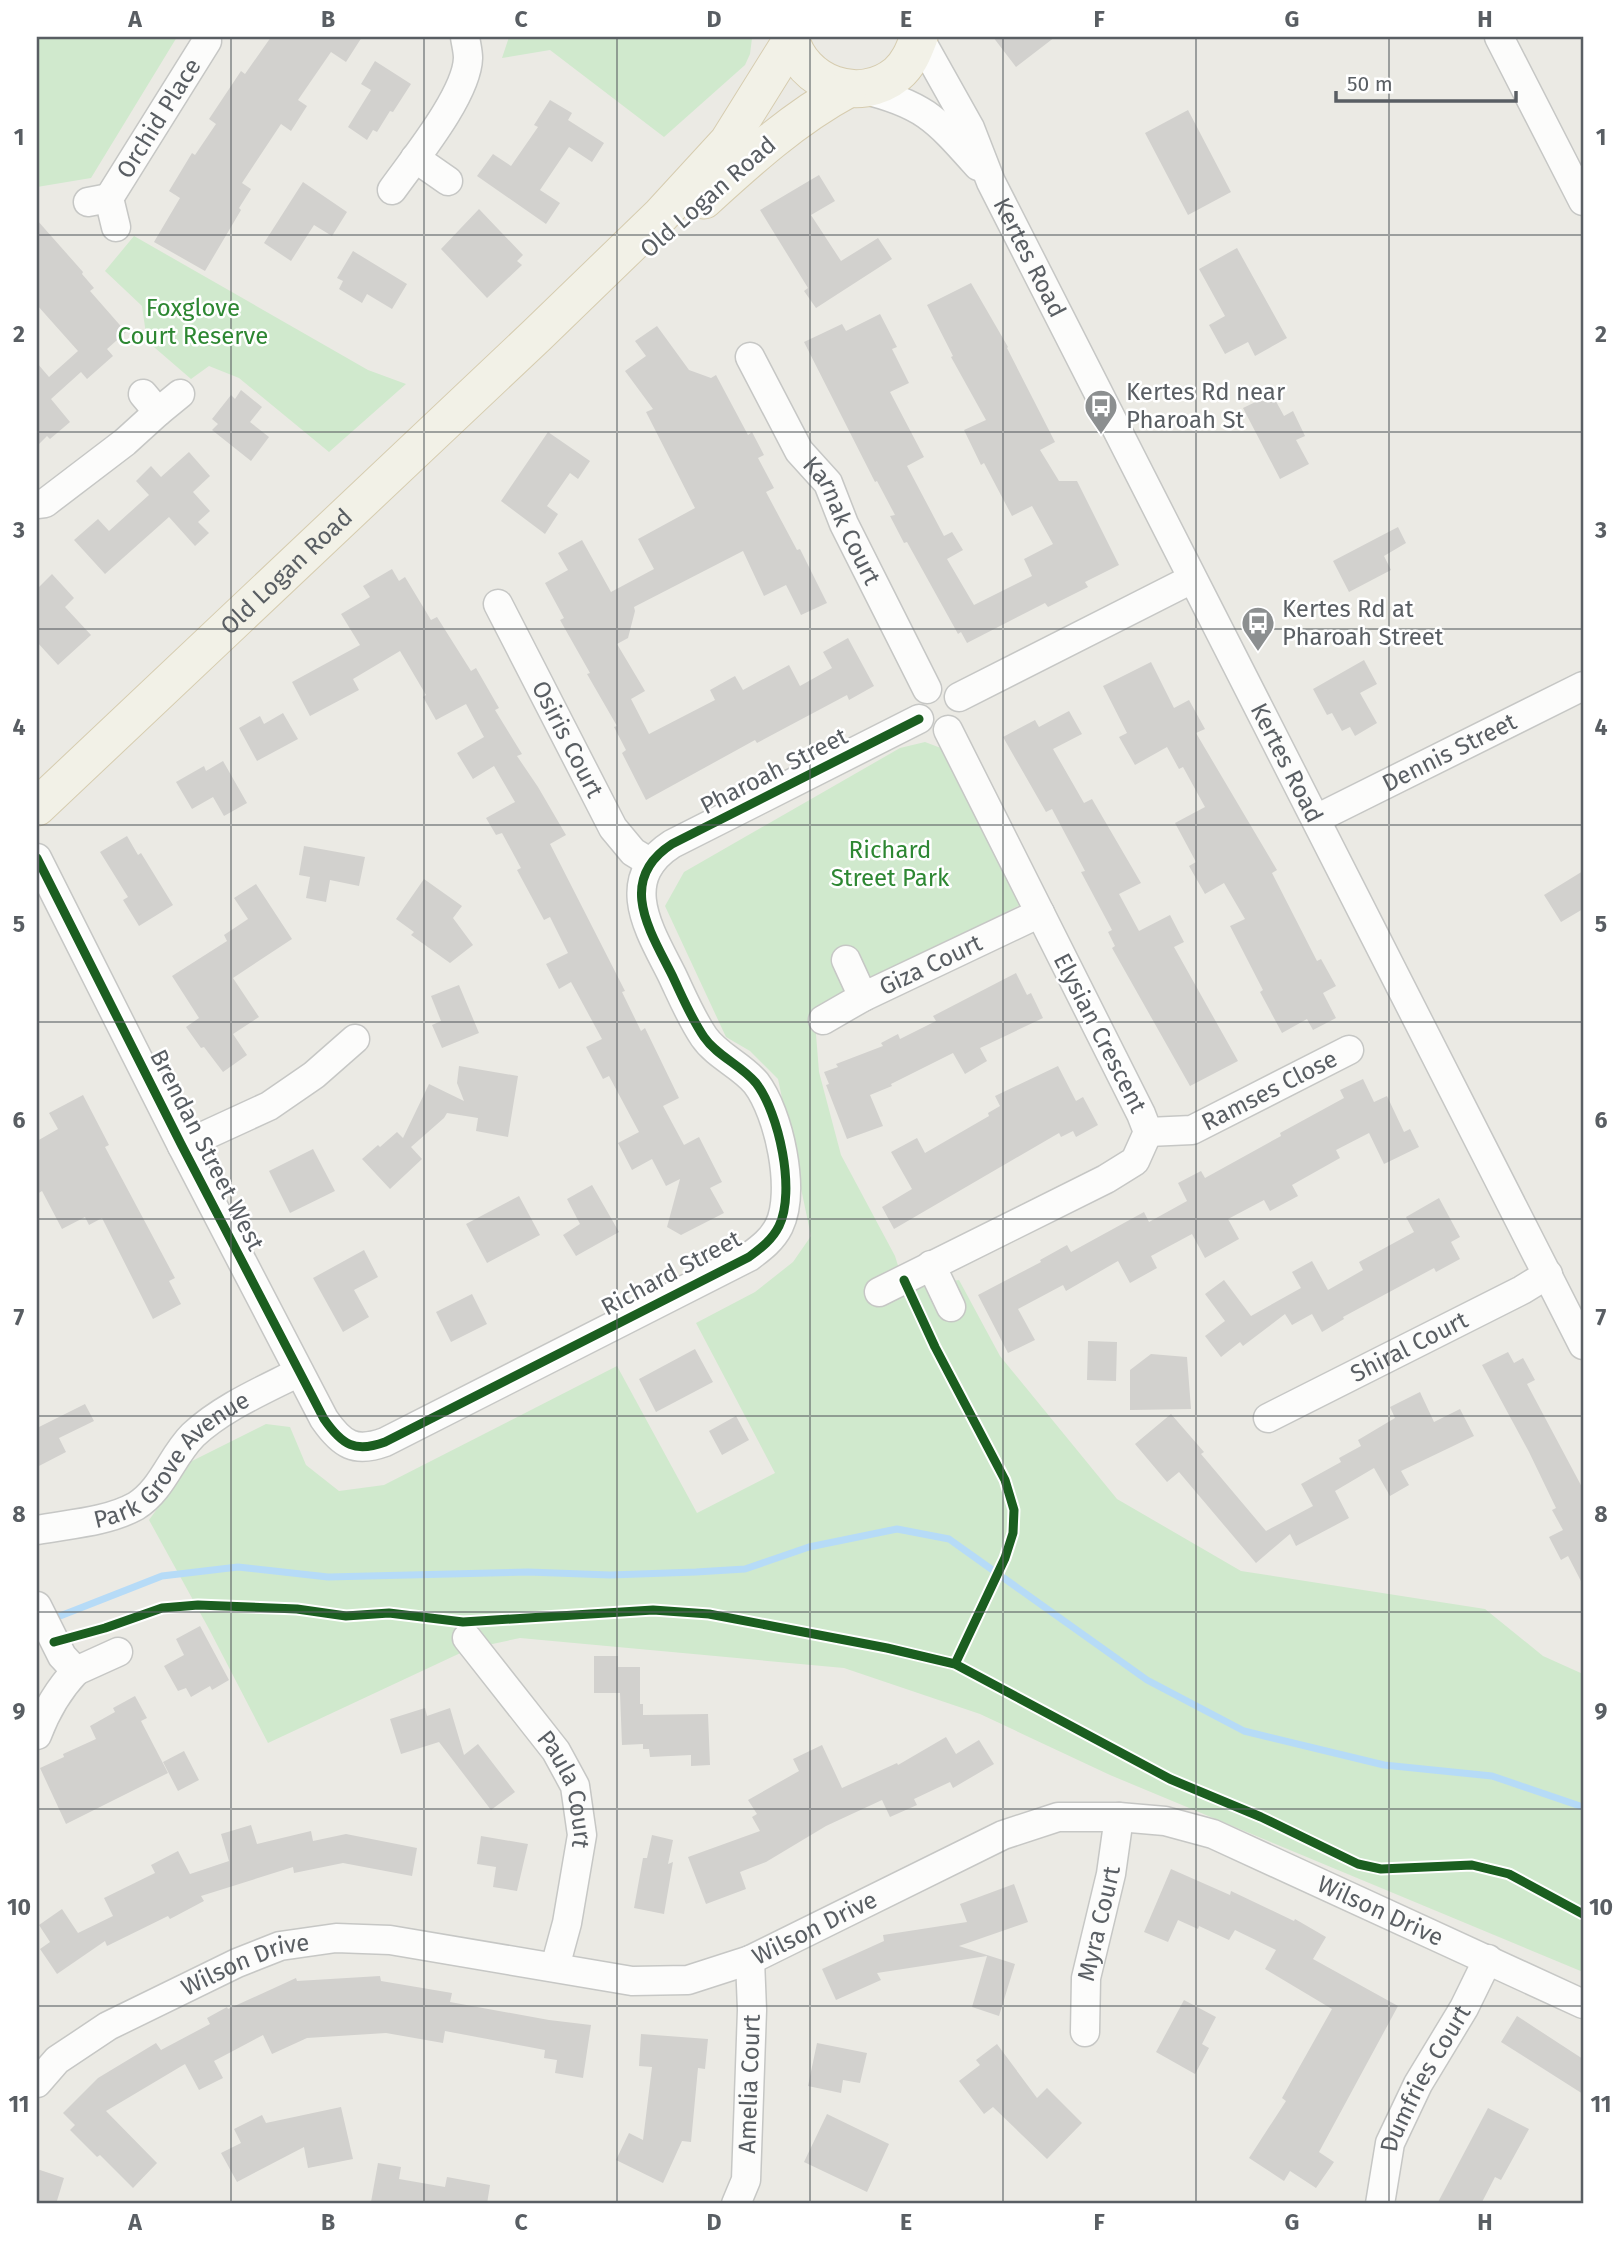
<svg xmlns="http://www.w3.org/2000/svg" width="1620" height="2241" viewBox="0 0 1620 2241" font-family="'Fira Sans',sans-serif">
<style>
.green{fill:#d0e9cd}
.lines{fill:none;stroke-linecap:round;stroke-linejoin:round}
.stream{stroke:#b6dbf7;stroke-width:7}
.building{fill:#d2d1ce}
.minor-casing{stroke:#c6c7c5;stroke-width:31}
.major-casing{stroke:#d6ccaf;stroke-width:39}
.minor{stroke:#fcfcfb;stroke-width:28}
.major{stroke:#f2f1e7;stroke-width:37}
.cycleway-casing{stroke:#fff;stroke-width:13}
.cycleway{stroke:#1b5e20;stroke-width:9}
.grid{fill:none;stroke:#595e63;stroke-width:2;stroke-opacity:0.55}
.labels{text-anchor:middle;stroke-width:5;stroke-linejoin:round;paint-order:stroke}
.street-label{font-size:24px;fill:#595e63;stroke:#fff}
.park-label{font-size:24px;fill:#2d8732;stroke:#fff}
.poi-label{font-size:24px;fill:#595e63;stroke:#fff;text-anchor:start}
.neatline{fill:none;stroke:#595e63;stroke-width:2.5}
.grid-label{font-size:23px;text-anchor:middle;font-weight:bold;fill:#595e63}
</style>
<rect width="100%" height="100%" fill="#ebeae4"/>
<!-- green -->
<path class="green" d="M37,37H177L91,178L37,187Z
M509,37H752V38L750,54L745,65L664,137L550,50L502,58Z
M134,236L368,370L406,384L329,452L239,378L209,366L191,379L147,341L142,306L105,271Z
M925,742L946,750L1020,905L814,1009L819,1072L841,1155L895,1256L905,1288L959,1280L1000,1356L1117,1499L1241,1571L1485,1609L1543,1656L1583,1674V1972L1110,1775L980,1714L844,1668L520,1638L469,1649L268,1743L209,1629L149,1520L192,1461L266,1424L290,1427L306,1465L339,1491L384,1485L617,1366L697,1513L775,1473L696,1323L755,1292L793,1262L811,1236L778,1079L750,1051L726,1037L665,906L684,872L900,748Z"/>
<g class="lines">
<!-- stream -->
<path class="stream" d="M60,1616L162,1576L238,1567L328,1577L528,1572L610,1575L696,1572L745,1569L809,1547L897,1529L949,1539L1147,1680L1244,1731L1384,1765L1492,1776L1583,1807"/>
</g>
<!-- building -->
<path class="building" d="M271,37H362L346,62L331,52L298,100L307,106L291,131L281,124L242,183L251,189L239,208L241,210L205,271L154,242L180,198L169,191L192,153L195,155L216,124L209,119L241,71L245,74Z
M993,37H1055L1016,67Z
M375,61L411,84L393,112L390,111L377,132L373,130L367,140L348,127L371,90L361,84Z
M550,100L572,113L568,120L604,143L592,162L569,147L540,190L560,203L546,224L477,176L493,154L511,166L538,127L534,125Z
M1188,110L1231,192L1188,215L1145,133Z
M819,175L835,201L811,215L841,261L878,238L892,259L816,308L804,291L808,288L760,210Z
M303,182L347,212L332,236L314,225L291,261L264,243Z
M479,209L523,255L517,261L522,265L487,298L441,249Z
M37,220L83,272L82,274L94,288L90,291L126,332L107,349L113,356L87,379L81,372L51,399L70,422L50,439L47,436L37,446V363L49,377L78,351L37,305Z
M1237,248L1287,338L1255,356L1248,342L1225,354L1209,325L1225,316L1199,269Z
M353,251L407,284L392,309L367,294L362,303L339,289L343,281L337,278Z
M971,283L1008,347L1007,348L1055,442L1040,450L1059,481H1077L1119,565L1085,582L1088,587L1048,607L1045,603L967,643L961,632L958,634L907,542L904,543L890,516L895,515L877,481L875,482L804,342L842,324L846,331L880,314L897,347L892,349L909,383L890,392L924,457L907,466L944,536L952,532L963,550L947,559L974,605L1032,576L1024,559L1053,544L1032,506L1012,516L984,463L981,465L964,430L986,420L951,357L953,356L927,305Z
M657,326L689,370L711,378L716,375L748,435L752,432L764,455L758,458L774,488L766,492L797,550L800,549L827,603L801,615L786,585L764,596L743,551L634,607L635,611L628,638L617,644L645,691L631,699L649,734L715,700L710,690L735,676L743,690L789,665L800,686L832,668L823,652L848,638L874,686L849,700L847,695L757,743L755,740L646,800L622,753L626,750L614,727L617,726L587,674L590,673L560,620L564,618L545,583L568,570L558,553L582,540L611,592L654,569L638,539L695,508L646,412L653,409L625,371L646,356L635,341Z
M241,390L262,407L250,422L269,437L251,461L212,430L218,424L212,419L231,395L235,399Z
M1272,394L1284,416L1293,411L1305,436L1296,440L1309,464L1280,479L1243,408Z
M548,432L590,461L578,479L570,473L547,506L558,514L545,534L501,501Z
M189,452L210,476L193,492L210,511L198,522L209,533L195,546L169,517L105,574L74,540L98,519L109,531L149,495L136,481L151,466L161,477Z
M1398,527L1406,543L1384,556L1391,570L1349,592L1333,561Z
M392,569L399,581L405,577L431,620L437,617L471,671L476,668L499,708L495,710L522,754L517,756L538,787L566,835L550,844L625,991L622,992L641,1031L645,1028L679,1098L663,1106L684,1145L699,1137L722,1182L710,1188L724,1213L681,1235L667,1227L680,1179L666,1186L652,1159L632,1170L618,1143L639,1132L609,1076L603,1079L586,1047L602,1039L571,982L559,989L546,964L568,953L550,917L544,920L517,870L521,868L502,833L496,835L486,818L515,802L494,766L473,779L457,753L484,737L466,704L436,720L423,697L426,695L400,651L353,679L359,690L310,716L292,682L360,645L341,614L370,597L363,586Z
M52,574L74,598L65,607L91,635L58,665L37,642V589Z
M1364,660L1377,684L1360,693L1377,723L1355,736L1350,727L1342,731L1332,713L1327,715L1313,689Z
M1151,662L1174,708L1189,700L1205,729L1196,733L1277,870L1272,873L1317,961L1321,959L1336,986L1323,993L1336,1018L1313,1030L1307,1019L1282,1033L1260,992L1263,990L1230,926L1245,919L1224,883L1205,894L1189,866L1196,862L1175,823L1205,807L1183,767L1179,769L1167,747L1135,765L1119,737L1127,733L1103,686Z
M1069,711L1082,734L1053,749L1084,803L1092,799L1141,883L1119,894L1139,931L1170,915L1184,942L1174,947L1238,1061L1190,1086L1112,948L1115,946L1108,932L1112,930L1081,872L1085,871L1052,809L1046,812L1003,737L1035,720L1039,727Z
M283,713L298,739L257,761L239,728L260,716L264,724Z
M223,761L247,803L224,816L213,797L192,809L176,782L204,766L206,771Z
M127,836L138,855L141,853L173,905L139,926L123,900L128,897L100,852Z
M304,846L365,857L359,886L330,880L326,902L306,898L310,877L299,875Z
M1583,871V909L1561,922L1544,895Z
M424,879L462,906L453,918L473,945L450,963L411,935L414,932L396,919Z
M256,884L292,939L233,978L259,1017L233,1034L247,1055L223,1072L204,1047L201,1048L186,1027L199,1018L172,976L227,941L224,935L248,919L234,898Z
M1016,973L1027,995L1031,993L1043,1018L980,1048L987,1061L965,1074L953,1053L891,1084L892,1086L870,1095L883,1126L847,1139L826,1085L829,1084L824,1072L838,1067L836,1064L883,1046L881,1043L898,1034L900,1039L936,1021L933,1016Z
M459,985L479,1033L442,1048L432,1025L441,1021L431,996Z
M459,1066L518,1076L508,1137L476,1131L478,1118L447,1113L444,1118L411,1147L422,1159L390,1189L362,1159L378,1145L380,1147L397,1132L403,1138L429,1084L464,1101L457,1083Z
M1058,1066L1076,1101L1083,1097L1098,1125L1076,1137L1073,1131L1061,1137L1059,1133L894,1229L882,1207L912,1189L891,1152L917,1138L925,1153L989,1116L988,1113L1000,1106L995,1096Z
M1363,1079L1374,1102L1387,1096L1404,1132L1410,1129L1419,1147L1384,1164L1369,1133L1336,1150L1340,1158L1292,1185L1298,1196L1270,1211L1264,1200L1228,1219L1239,1239L1205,1258L1192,1234L1151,1256L1157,1268L1130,1283L1118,1261L1066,1291L1063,1285L1018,1309L1035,1340L1008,1353L978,1295L1041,1262L1040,1260L1067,1245L1071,1252L1144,1212L1149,1222L1187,1201L1178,1183L1201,1171L1205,1178L1281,1136L1280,1133L1344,1098L1340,1090Z
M83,1095L109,1145L105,1147L175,1278L169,1281L181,1304L153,1319L102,1218L89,1225L85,1217L62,1229L42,1191L37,1194V1141L58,1129L49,1113Z
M313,1149L335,1191L290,1213L269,1171Z
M592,1185L619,1232L576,1256L563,1235L580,1224L567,1199Z
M519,1196L540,1235L487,1263L466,1224Z
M1439,1198L1460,1237L1451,1242L1460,1259L1436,1272L1434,1268L1343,1317L1344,1319L1322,1332L1312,1314L1292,1325L1285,1314L1243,1346L1240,1342L1221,1357L1205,1336L1225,1321L1205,1294L1224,1280L1251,1316L1301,1288L1292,1272L1312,1261L1328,1290L1363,1270L1359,1262L1414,1232L1406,1217Z
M364,1250L378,1277L354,1290L369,1317L343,1332L313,1278Z
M472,1294L487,1324L451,1342L436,1312Z
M1088,1341L1117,1342L1116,1381L1087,1380Z
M695,1349L713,1382L656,1412L639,1379Z
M1508,1352L1514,1363L1523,1358L1535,1380L1527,1384L1583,1489V1585L1568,1556L1561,1560L1549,1537L1563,1530L1552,1510L1556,1508L1529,1452L1482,1365Z
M1151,1354L1187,1357L1191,1409L1130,1410V1370Z
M1420,1392L1434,1422L1460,1409L1474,1436L1401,1471L1409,1485L1390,1496L1374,1468L1335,1491L1349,1518L1296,1546L1290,1534L1256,1563L1179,1472L1167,1482L1135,1444L1171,1414L1204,1452L1201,1454L1266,1531L1313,1506L1301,1484L1341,1462L1339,1458L1361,1446L1358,1440L1395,1418L1390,1407Z
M85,1404L94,1421L59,1438L66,1452L37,1467V1428Z
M736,1416L749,1440L722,1455L709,1431Z
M200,1626L229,1680L212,1690L210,1686L191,1697L186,1688L178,1691L164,1666L184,1655L176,1639Z
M594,1656H618V1667H640V1704H643V1715L708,1714L710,1765L691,1766V1755L650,1757L649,1749H643V1744L622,1745L620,1693H594Z
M135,1696L147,1718L141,1721L168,1773L66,1824L40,1768L64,1757L63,1754L96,1739L90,1726L115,1712L113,1708Z
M425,1708L427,1716L450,1708L464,1755L478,1744L515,1792L491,1810L439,1742L401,1754L390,1719Z
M946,1737L956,1754L979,1740L994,1764L953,1788L950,1782L914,1799L917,1805L890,1817L882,1800L826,1826L766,1862L740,1872L746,1889L706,1904L688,1857L760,1831L752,1817L757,1814L748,1800L799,1771L793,1759L822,1745L842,1788L897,1763L898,1765Z
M184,1751L199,1780L178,1791L163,1762Z
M251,1825L257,1844L311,1831L313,1841L346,1834L417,1848L412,1876L343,1863L294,1873L293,1867L201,1896L204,1901L170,1919L168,1916L107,1946L105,1941L57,1974L40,1949L50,1942L39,1925L62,1909L78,1933L113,1916L104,1898L155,1873L151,1865L178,1851L190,1874L229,1861L221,1834Z
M652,1835L673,1840L668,1864L673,1862L664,1914L634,1908L643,1858H647Z
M481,1836L528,1844L517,1891L493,1887L496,1867L477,1864Z
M1171,1869L1230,1895L1231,1891L1294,1921L1295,1919L1326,1937L1313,1959L1398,2006L1319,2152L1334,2162L1316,2188L1290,2171L1284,2181L1249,2158L1286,2101L1282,2098L1332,2009L1265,1969L1276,1950L1235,1930L1229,1940L1199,1926L1198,1929L1178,1920L1168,1942L1144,1932Z
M1014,1884L1028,1922L959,1946L1015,1964L999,2016L972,2007L987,1956L877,1973L881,1980L836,2000L822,1969L884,1941L883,1935L967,1922L960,1904Z
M380,1976L381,1981L452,1993L450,2002L549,2020L591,2025L583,2078L555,2073L557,2060L544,2058L545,2050L445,2031L443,2043L386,2033L307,2038L272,2054L263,2035L214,2061L223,2078L199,2090L185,2064L106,2111L157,2163L133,2188L100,2155L97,2157L70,2130L75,2125L63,2113L98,2078L156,2043L161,2050L210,2024L207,2018L227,2007L228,2009L296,1978L297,1981Z
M1184,2000L1216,2017L1202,2044L1209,2048L1195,2074L1156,2052Z
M1517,2016L1583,2059V2094L1501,2042Z
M641,2034L708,2039L705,2069L698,2068L691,2142L682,2141L663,2183L616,2160L629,2133L643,2140L652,2067L639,2066Z
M817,2043L867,2053L860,2083L843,2080L841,2093L808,2086Z
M997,2044L1037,2098L1047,2088L1082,2123L1047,2159L993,2107L984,2114L959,2081L980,2065L976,2060Z
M341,2107L353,2159L308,2168L304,2147L237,2182L221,2153L241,2143L234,2129L262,2115L266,2123Z
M1488,2108L1529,2129L1501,2180L1495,2177L1481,2204H1437Z
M827,2114L889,2144L867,2192L804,2162Z
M378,2163L401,2167L399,2179L445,2187L447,2177L490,2185L487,2204H383L371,2202Z
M37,2169L64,2178L56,2204H37Z"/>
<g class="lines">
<defs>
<g id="minor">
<path id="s1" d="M919,37L970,128L991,182L1583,1345"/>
<path d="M1499,37L1583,201"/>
<path d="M861,89C924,104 936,119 978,166"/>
<path d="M415,158L448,181"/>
<path d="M392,190C414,159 467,95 468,58C468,51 466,44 465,37"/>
<path id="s2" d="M109,198L207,41L206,37"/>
<path d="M88,202L109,198L116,227"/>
<path id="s3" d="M750,357L799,451L828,483L844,524L927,689"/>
<path d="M143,394L158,412L180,394"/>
<path d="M37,504L45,503L125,442L158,412"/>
<path id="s4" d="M498,604L613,828L633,852L651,863"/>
<path d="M959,697L1192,579"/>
<path id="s5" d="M1316,819L1583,686"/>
<path d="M37,858L182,1146L324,1419C342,1445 355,1453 385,1442L749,1257C761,1248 772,1240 779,1226C796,1191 779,1113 756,1083C741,1065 717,1056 704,1037C691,1018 682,996 672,975C650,931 616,880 672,844L919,719"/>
<path d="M846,960L863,997"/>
<path id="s6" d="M823,1020L863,997L1040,913"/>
<path id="s7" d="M1148,1132L1192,1130L1349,1050"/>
<path d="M182,1146L269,1106L314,1075L355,1039"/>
<path d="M931,1265L951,1307"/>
<path d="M879,1292L1106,1179L1135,1161L1148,1132L1141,1114L948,730"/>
<path id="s8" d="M1268,1418L1522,1290L1548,1274"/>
<path id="s9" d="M37,1530C69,1524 107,1522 136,1506C163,1489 171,1457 193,1435C223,1407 264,1390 299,1372"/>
<path d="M37,1606L62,1656L76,1671C58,1690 46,1711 37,1735"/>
<path id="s10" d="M467,1638L556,1751L575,1786L582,1835L567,1923L555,1967"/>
<path d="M76,1671L118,1652"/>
<path id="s11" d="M1085,2032L1086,1978L1111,1874L1119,1817"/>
<path id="s12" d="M37,2083L57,2060L108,2026L237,1963L280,1946L336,1938L390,1940L632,1981L688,1980L750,1960L1003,1835L1058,1817H1119L1165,1821L1213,1834L1583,2004"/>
<path id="s13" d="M736,2204L746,2180L752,2010L750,1960"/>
<path id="s14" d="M1380,2204L1390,2143L1418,2084L1464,2008L1488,1959"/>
</g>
<g id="major">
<path d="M790,37C802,84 859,105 897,74C909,64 914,50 919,37"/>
<path d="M704,200C749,159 794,118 848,89"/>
<path id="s15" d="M37,807L537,335L661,215L728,142L791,41"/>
</g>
</defs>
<!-- minor casing -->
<use href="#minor" class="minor-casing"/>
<!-- major casing -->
<use href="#major" class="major-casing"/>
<!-- minor -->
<use href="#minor" class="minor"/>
<!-- major -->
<use href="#major" class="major"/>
<defs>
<path id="cycleway" d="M37,858L182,1146L324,1419C342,1445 355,1453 385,1442L749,1257C761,1248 772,1240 779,1226C796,1191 779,1113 756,1083C741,1065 717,1056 704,1037C691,1018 682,996 672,975C650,931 616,880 672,844L919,719
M904,1280L935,1347L1005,1480L1014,1510L1013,1533L1005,1558L955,1664
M54,1642L105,1628L162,1608L198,1605L297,1609L346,1616L389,1613L463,1622L653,1610L709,1614L887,1648L955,1664L1170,1779L1261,1817L1358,1864L1381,1869L1472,1865L1509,1874L1583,1914"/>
</defs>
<!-- cycleway casing -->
<use href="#cycleway" class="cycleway-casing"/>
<!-- cycleway -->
<use href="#cycleway" class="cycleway"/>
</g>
<!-- grid -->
<path class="grid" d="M231,37V2204M424,37V2204M617,37V2204M810,37V2204M1003,37V2204M1196,37V2204M1389,37V2204M37,235H1583M37,432H1583M37,629H1583M37,825H1583M37,1022H1583M37,1219H1583M37,1416H1583M37,1612H1583M37,1809H1583M37,2006H1583"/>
<!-- icons -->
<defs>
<symbol id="bus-pin" viewBox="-11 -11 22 30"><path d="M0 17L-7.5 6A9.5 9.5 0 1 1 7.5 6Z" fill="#8c8f90" stroke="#fff"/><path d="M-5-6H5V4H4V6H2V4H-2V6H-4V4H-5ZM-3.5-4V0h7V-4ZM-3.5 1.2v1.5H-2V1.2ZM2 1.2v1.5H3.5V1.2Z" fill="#fff"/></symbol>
</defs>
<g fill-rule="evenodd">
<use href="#bus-pin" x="1082" y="387" width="38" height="52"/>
<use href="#bus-pin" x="1239" y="604" width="38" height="52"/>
</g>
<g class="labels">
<!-- street labels -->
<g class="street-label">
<text dy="8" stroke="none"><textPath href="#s2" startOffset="94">Orchid Place</textPath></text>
<text transform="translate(708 197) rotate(-41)" y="8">Old Logan Road</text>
<text dy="8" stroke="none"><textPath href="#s1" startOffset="247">Kertes Road</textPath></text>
<text dy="8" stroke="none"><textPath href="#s3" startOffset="189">Karnak Court</textPath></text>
<text dy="8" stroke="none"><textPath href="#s15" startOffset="343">Old Logan Road</textPath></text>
<text dy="8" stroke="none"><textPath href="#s4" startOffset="152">Osiris Court</textPath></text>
<text dy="8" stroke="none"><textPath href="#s5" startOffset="149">Dennis Street</textPath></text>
<text dy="8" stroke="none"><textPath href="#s1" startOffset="814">Kertes Road</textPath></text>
<text transform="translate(774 771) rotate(-27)" y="8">Pharoah Street</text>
<text dy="8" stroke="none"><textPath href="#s6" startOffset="121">Giza Court</textPath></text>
<text transform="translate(1100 1033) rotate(63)" y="8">Elysian Crescent</text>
<text dy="8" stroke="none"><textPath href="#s7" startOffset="131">Ramses Close</textPath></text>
<text transform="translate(207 1150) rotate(63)" y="8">Brendan Street West</text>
<text transform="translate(671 1273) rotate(-28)" y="8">Richard Street</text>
<text dy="8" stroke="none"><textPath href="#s8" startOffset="158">Shiral Court</textPath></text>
<text dy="8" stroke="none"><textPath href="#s9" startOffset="159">Park Grove Avenue</textPath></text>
<text dy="8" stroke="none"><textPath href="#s10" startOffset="184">Paula Court</textPath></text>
<text dy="8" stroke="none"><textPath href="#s12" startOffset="1440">Wilson Drive</textPath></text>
<text dy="8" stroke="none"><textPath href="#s11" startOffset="110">Myra Court</textPath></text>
<text dy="8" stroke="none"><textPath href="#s12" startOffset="831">Wilson Drive</textPath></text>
<text dy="8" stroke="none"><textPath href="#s12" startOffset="243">Wilson Drive</textPath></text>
<text dy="8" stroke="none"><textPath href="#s14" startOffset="135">Dumfries Court</textPath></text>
<text dy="8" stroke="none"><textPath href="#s13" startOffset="122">Amelia Court</textPath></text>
</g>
<!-- park labels -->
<g class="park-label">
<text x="193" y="316">Foxglove<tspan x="193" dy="28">Court Reserve</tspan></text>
<text x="890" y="858">Richard<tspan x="890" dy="28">Street Park</tspan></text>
</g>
<!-- poi labels -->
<g class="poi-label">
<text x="1126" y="400">Kertes Rd near<tspan x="1126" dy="28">Pharoah St</tspan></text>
<text x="1282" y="617">Kertes Rd at<tspan x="1282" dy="28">Pharoah Street</tspan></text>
</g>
</g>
<!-- border -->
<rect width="1620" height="2241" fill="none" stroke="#ffffff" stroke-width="77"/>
<!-- scale -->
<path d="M1336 91v10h180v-10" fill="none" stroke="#595e63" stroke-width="3.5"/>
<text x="1347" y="91" font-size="21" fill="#595e63" stroke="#ffffff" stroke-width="5" paint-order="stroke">50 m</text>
<rect x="38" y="38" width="1544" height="2164" class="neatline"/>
<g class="grid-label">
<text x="135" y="27">A</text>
<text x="328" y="27">B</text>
<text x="521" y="27">C</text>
<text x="714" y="27">D</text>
<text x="906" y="27">E</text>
<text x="1099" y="27">F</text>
<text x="1292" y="27">G</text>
<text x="1485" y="27">H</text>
<text x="19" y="145">1</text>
<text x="1601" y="145">1</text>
<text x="19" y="342">2</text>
<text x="1601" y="342">2</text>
<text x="19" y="538">3</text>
<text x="1601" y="538">3</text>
<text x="19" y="735">4</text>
<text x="1601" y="735">4</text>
<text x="19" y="932">5</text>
<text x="1601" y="932">5</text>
<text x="19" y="1128">6</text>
<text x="1601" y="1128">6</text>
<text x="19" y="1325">7</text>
<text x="1601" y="1325">7</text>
<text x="19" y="1522">8</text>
<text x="1601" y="1522">8</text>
<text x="19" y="1719">9</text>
<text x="1601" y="1719">9</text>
<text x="19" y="1915">10</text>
<text x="1601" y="1915">10</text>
<text x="19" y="2112">11</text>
<text x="1601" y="2112">11</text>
<text x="135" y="2230">A</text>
<text x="328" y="2230">B</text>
<text x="521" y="2230">C</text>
<text x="714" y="2230">D</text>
<text x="906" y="2230">E</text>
<text x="1099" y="2230">F</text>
<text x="1292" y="2230">G</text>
<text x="1485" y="2230">H</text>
</g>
</svg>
